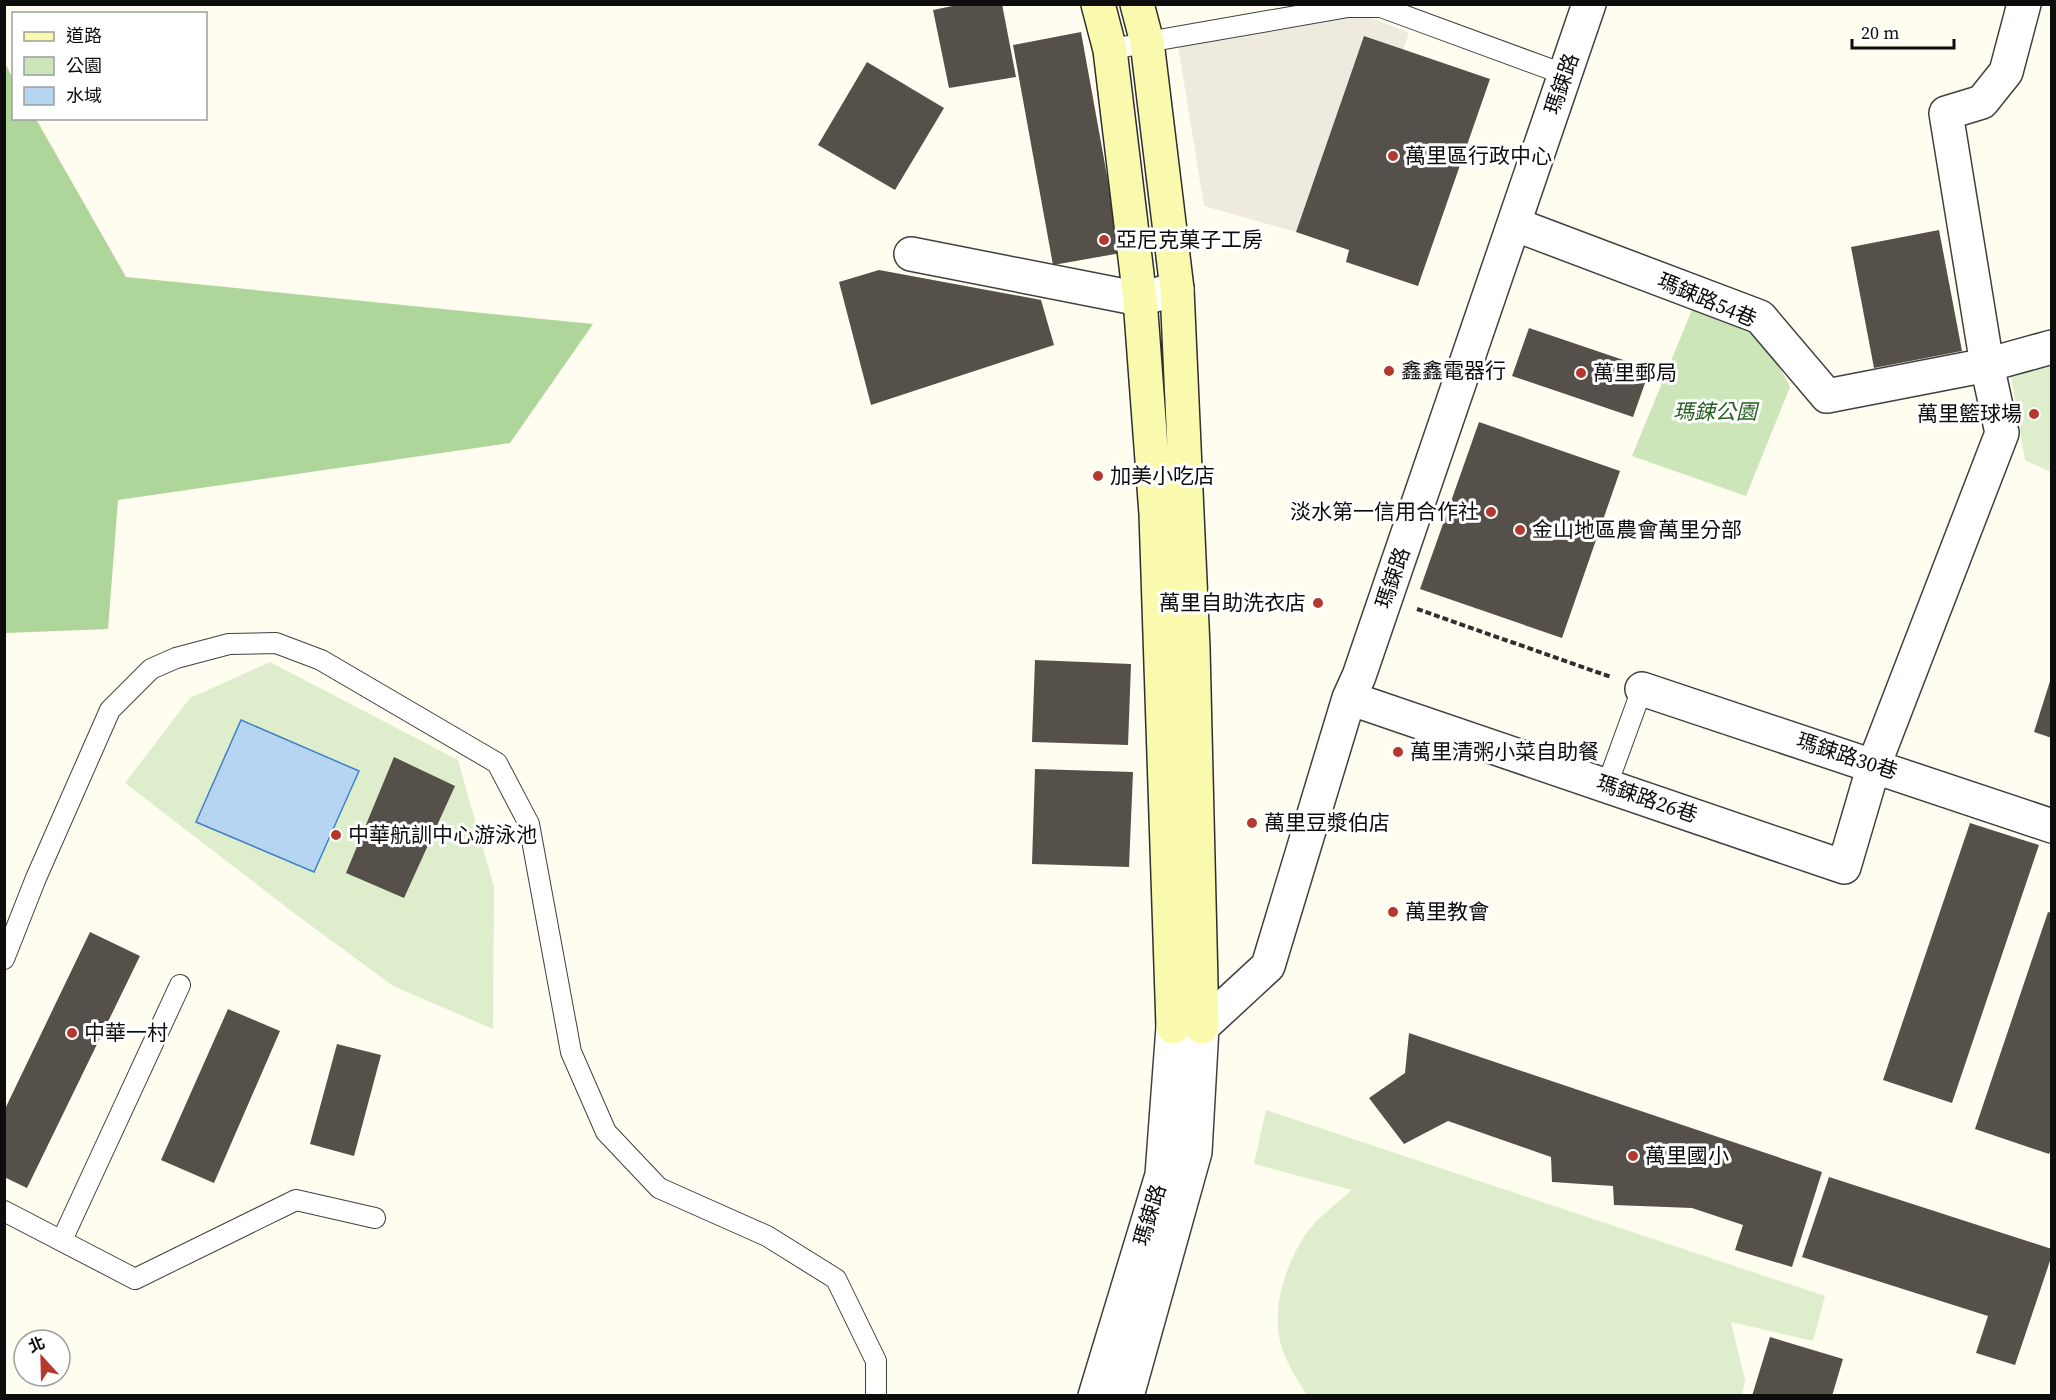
<svg xmlns="http://www.w3.org/2000/svg" width="2056" height="1400" viewBox="0 0 2056 1400" font-family="'Source Serif 4','Noto Sans TC',serif">
<style>
.green{fill:#cce6ba}
.forest{fill:#aed69b}
.pitch{fill:#deeecc}
.plaza{fill:#eeebde}
.water{fill:#b6d5f2;stroke:#4281c5;stroke-width:1.5}
.building{fill:#55504a}
.lines{fill:none;stroke-linecap:round;stroke-linejoin:round}
.lane-casing{stroke:#404040;stroke-width:22}
.street-casing{stroke:#404040;stroke-width:36}
.secondary-casing{stroke:#2f2f2f;stroke-width:36}
.path{stroke:#2f2f2f;stroke-width:4;stroke-dasharray:6 3;stroke-linecap:butt}
.lane{stroke:#fff;stroke-width:20}
.street{stroke:#fff;stroke-width:33}
.secondary{stroke:#f9faae;stroke-width:33}
.poi-dot{fill:#b5382e;stroke:#fff;stroke-width:2}
.labels{text-anchor:middle;stroke-width:6;stroke-linejoin:round;paint-order:stroke}
.street-label{font-size:21px;fill:#0d0d0d;stroke:#fff}
.poi-label{font-size:21px;fill:#0d0d0d;stroke:#fff;text-anchor:start}
.park-label{font-size:21px;font-style:italic;fill:#276122;stroke:#fff}
</style>
<rect width="100%" height="100%" fill="#fefdef"/>
<!-- green -->
<path class="green" d="M1696,300L1766,340L1790,387L1746,496L1632,456Z"/>
<!-- forest -->
<path class="forest" d="M5,63L13,79L14,118L36,119L126,277L593,324L510,443L118,500L108,629L5,633Z"/>
<!-- pitch -->
<path class="pitch" d="M2051,359V472L2025,460L2010,369Z
M270,662L458,760L494,887L493,1029L393,986L298,916L125,783L190,698Z
M1266,1110L1825,1296L1813,1341L1731,1322L1745,1380L1742,1395H1307C1296,1378 1285,1361 1280,1341C1272,1307 1286,1264 1305,1235C1318,1217 1336,1204 1352,1190L1254,1164Z"/>
<!-- plaza -->
<path class="plaza" d="M1362,14L1409,33L1403,50L1364,36L1296,232L1204,206L1178,46Z"/>
<!-- water -->
<path class="water" d="M241,720L359,771L314,872L196,822Z"/>
<!-- building -->
<path class="building" d="M962,4H1002L1016,77L949,88L933,10Z
M1081,32L1121,253L1053,265L1013,45Z
M1364,36L1490,79L1418,286L1346,262L1349,250L1296,232Z
M867,62L944,108L895,190L818,145Z
M1939,230L1962,351L1874,368L1851,247Z
M879,270L1041,300L1054,345L871,405L839,282Z
M1529,328L1650,369L1633,417L1512,376Z
M1479,422L1620,471L1562,638L1420,589Z
M1035,660L1131,664L1128,745L1032,742Z
M2051,678L2052,679V738L2034,732Z
M394,757L455,786L404,898L346,873Z
M1035,769L1133,772L1129,867L1032,864Z
M1970,823L2039,845L1952,1103L1883,1080Z
M2048,912L2052,913V1147L2049,1154L1975,1129Z
M90,932L140,956L27,1188L4,1177V1111Z
M228,1009L280,1031L214,1183L161,1160Z
M1409,1033L1822,1172L1792,1267L1735,1250L1743,1225L1692,1208L1614,1205L1613,1186L1552,1182L1551,1157L1448,1121L1404,1144L1369,1098L1405,1073Z
M337,1044L381,1055L354,1156L310,1144Z
M1829,1177L2052,1249V1255L2015,1365L1976,1353L1988,1316L1802,1257Z
M1770,1337L1843,1359L1832,1396H1752Z"/>
<g class="lines">
<defs>
<path id="lane" d="M1110,50L1147,42L1348,7H1381L1566,75
M1607,785L1642,689
M4,959L36,878L110,710L151,669L176,658L229,644L276,643L321,660L497,763L529,824L571,1052L606,1132L659,1188L767,1236L836,1279L876,1361V1396
M4,1211L135,1279L296,1200L375,1218
M62,1240L180,985"/>
<path id="street" d="M1514,224L1760,317L1827,396L1987,365L2052,347
M911,254L1140,299L1177,289
M1642,689L2052,826
M1349,698L1844,867L1874,765L2002,433L1987,365L1946,113L1982,102L2006,72L2024,4
M1095,1396L1162,1175L1173,1027H1202L1268,966L1349,698L1359,676L1589,4
M1127,1396L1195,1152L1202,1027"/>
<path id="secondary" d="M1098,4L1110,50L1140,299L1156,514L1173,1027
M1137,4L1147,42L1177,289L1193,648L1202,1027"/>
</defs>
<!-- lane casing -->
<use href="#lane" class="lane-casing"/>
<!-- street casing -->
<use href="#street" class="street-casing"/>
<!-- secondary casing -->
<use href="#secondary" class="secondary-casing"/>
<!-- path -->
<path class="path" d="M1417,609L1611,677"/>
<!-- lane -->
<use href="#lane" class="lane"/>
<!-- street -->
<use href="#street" class="street"/>
<!-- secondary -->
<use href="#secondary" class="secondary"/>
</g>
<!-- markers -->
<g class="poi-dot">
<circle cx="1393" cy="156" r="6"/>
<circle cx="1104" cy="240" r="6"/>
<circle cx="1389" cy="371" r="6"/>
<circle cx="1581" cy="373" r="6"/>
<circle cx="2034" cy="414" r="6"/>
<circle cx="1098" cy="476" r="6"/>
<circle cx="1491" cy="512" r="6"/>
<circle cx="1520" cy="530" r="6"/>
<circle cx="1318" cy="603" r="6"/>
<circle cx="1398" cy="752" r="6"/>
<circle cx="1252" cy="823" r="6"/>
<circle cx="336" cy="835" r="6"/>
<circle cx="1393" cy="912" r="6"/>
<circle cx="72" cy="1033" r="6"/>
<circle cx="1633" cy="1156" r="6"/>
</g>
<g class="labels">
<!-- street labels -->
<g class="street-label">
<text transform="translate(1562 84) rotate(-71)" y="7">瑪鋉路</text>
<text transform="translate(1707 300) rotate(23)" y="7">瑪鋉路54巷</text>
<text transform="translate(1393 578) rotate(-71)" y="7">瑪鋉路</text>
<text transform="translate(1847 756) rotate(18)" y="7">瑪鋉路30巷</text>
<text transform="translate(1647 799) rotate(19)" y="7">瑪鋉路26巷</text>
<text transform="translate(1150 1215) rotate(-73)" y="7">瑪鋉路</text>
</g>
<!-- poi labels -->
<g class="poi-label">
<text x="1405" y="163">萬里區行政中心</text>
<text x="1116" y="247">亞尼克菓子工房</text>
<text x="1401" y="378">鑫鑫電器行</text>
<text x="1593" y="380">萬里郵局</text>
<text x="2022" y="421" text-anchor="end">萬里籃球場</text>
<text x="1110" y="483">加美小吃店</text>
<text x="1479" y="519" text-anchor="end">淡水第一信用合作社</text>
<text x="1532" y="537">金山地區農會萬里分部</text>
<text x="1306" y="610" text-anchor="end">萬里自助洗衣店</text>
<text x="1410" y="759">萬里清粥小菜自助餐</text>
<text x="1264" y="830">萬里豆漿伯店</text>
<text x="348" y="842">中華航訓中心游泳池</text>
<text x="1405" y="919">萬里教會</text>
<text x="84" y="1040">中華一村</text>
<text x="1645" y="1163">萬里國小</text>
</g>
<!-- park labels -->
<g class="park-label">
<text x="1715" y="419">瑪鋉公園</text>
</g>
</g>
<!-- border -->
<rect width="2056" height="1400" fill="none" stroke="#0d0d0d" stroke-width="12"/>
<!-- legend -->
<rect x="12" y="12" width="195" height="108" fill="#ffffff" stroke="#9e9e9e" stroke-width="1.5"/>
<rect x="24" y="32" width="30" height="9" fill="#f9faae" stroke="#9e9e9e" stroke-width="1.5"/>
<text x="66" y="42" font-size="18" fill="#0d0d0d">道路</text>
<rect x="24" y="57" width="30" height="18" fill="#cce6ba" stroke="#9e9e9e" stroke-width="1.5"/>
<text x="66" y="72" font-size="18" fill="#0d0d0d">公園</text>
<rect x="24" y="87" width="30" height="18" fill="#b6d5f2" stroke="#9e9e9e" stroke-width="1.5"/>
<text x="66" y="102" font-size="18" fill="#0d0d0d">水域</text>
<!-- north arrow -->
<g transform="translate(42 1358) rotate(338)"><circle r="28" fill="#ffffff" stroke="#9e9e9e" stroke-width="1.5"/>
<path d="M0-4.5L10 22L0 15L-10 22Z" fill="#b5382e"/>
<text y="-9" font-size="16" font-weight="bold" text-anchor="middle" fill="#0d0d0d">北</text>
</g>
<!-- scale -->
<path d="M1852 39v9h102v-9" fill="none" stroke="#0d0d0d" stroke-width="3"/>
<text x="1861" y="39" font-size="18" fill="#0d0d0d" stroke="#ffffff" stroke-width="4.5" paint-order="stroke">20 m</text>
</svg>
